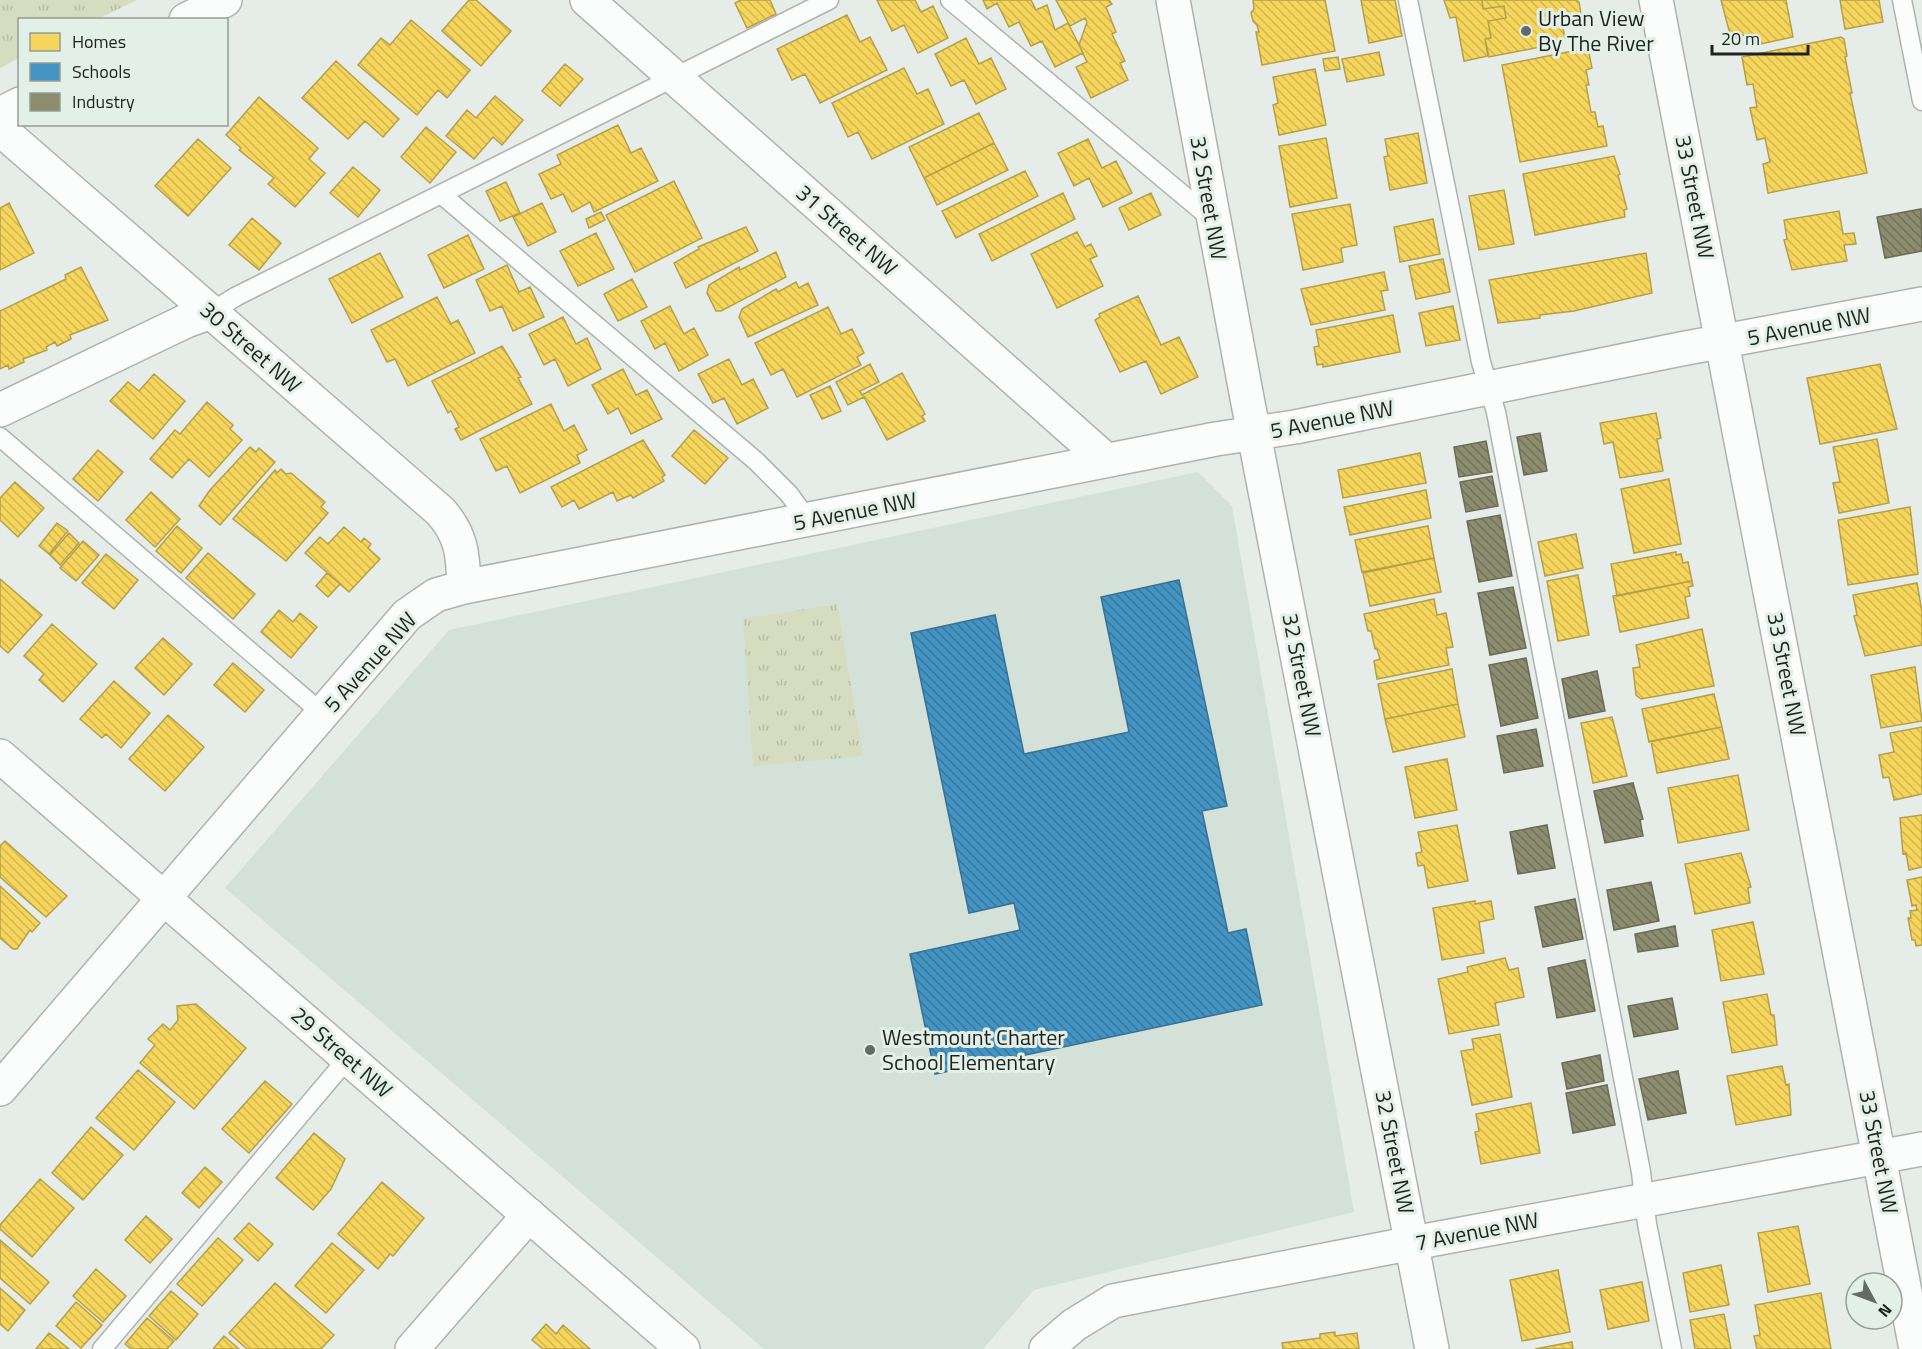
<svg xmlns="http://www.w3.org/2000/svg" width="1922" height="1349" viewBox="0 0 1922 1349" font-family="'Titillium Web',sans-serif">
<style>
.built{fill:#d3e1d8}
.grass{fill:url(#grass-tufts)}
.homes{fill:url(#homes-back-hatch);stroke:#b5a04a;stroke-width:1.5}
.schools{fill:url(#schools-back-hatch);stroke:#387192;stroke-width:1.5}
.industry{fill:url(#industry-back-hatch);stroke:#6b6c57;stroke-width:1.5}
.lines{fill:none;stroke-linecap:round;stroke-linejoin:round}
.lane-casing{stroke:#aeb3b0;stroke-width:21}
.street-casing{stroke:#aeb3b0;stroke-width:36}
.secondary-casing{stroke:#aeb3b0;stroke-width:36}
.lane{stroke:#fbfcfc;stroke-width:18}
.street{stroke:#fbfcfc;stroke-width:33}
.secondary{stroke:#fbfcfc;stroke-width:33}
.poi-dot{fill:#646a66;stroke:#e3f0e7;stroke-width:2}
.labels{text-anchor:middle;stroke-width:6;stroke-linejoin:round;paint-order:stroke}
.poi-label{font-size:22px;fill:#1e2320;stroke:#e3f0e7;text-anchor:start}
.street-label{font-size:22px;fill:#1e2320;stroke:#e3f0e7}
</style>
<defs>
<pattern id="grass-tufts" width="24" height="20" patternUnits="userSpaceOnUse" patternTransform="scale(1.5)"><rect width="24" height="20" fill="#d6dcbf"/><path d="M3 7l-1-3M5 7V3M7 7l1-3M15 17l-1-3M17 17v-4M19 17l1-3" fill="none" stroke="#b7bca4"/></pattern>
<pattern id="homes-back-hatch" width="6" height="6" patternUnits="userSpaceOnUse" patternTransform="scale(1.5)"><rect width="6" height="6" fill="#f6d55c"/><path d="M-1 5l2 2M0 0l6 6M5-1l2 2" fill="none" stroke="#d2b750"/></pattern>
<pattern id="schools-back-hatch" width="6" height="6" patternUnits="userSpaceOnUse" patternTransform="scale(1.5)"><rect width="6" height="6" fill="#4393c3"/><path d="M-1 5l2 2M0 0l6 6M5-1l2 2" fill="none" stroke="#37789e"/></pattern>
<pattern id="industry-back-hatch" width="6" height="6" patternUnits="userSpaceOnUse" patternTransform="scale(1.5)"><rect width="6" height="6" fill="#8c8c6e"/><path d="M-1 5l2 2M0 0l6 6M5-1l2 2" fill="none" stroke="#72725a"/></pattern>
</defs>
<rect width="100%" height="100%" fill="#e6ede8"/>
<!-- built -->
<path class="built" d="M1198,472L1232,506L1354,1212L1034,1290L983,1349H764L225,888L449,630Z"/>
<!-- grass -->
<path class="grass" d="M0,0H137L98,19L20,20L19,58L0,68Z
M837,604L863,756L753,766L743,619Z"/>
<!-- homes -->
<path class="homes" d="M469,0H476L511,31L481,66L442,31Z
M741,0H770L776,14L747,28L735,3Z
M877,0H915L921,12L933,6L948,38L918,53L904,25L892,31Z
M983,0H1031L1036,10L1047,5L1055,30L1068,23L1083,53L1055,67L1042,41L1031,46L1019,22L1009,27L997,3L987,9Z
M1056,0H1109L1112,4L1106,7L1116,32L1112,34L1125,61L1120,63L1128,80L1091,98L1076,67L1087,62L1079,45L1087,22L1085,18L1070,26Z
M1253,0H1325L1335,51L1262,65L1256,32H1259L1257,25L1253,21L1251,13L1254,9Z
M1361,0H1395L1402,36L1369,43Z
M1444,0H1482L1483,9L1504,6L1506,18L1488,21L1491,38L1485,39L1488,56L1464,61L1456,17L1450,18Z
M1482,0H1576L1579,2L1582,20L1562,23L1565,38L1546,42V46L1489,57L1485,39L1491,38L1488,21L1506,18L1504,6L1483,9Z
M1721,0H1786L1793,37L1751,46L1749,34L1731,38Z
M1840,0H1879L1883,22L1845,29Z
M847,15L860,42L870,37L887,70L820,103L805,74L792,80L777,49Z
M411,20L470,70L447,98L438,90L417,115L358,65L381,38L390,45Z
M1841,37L1844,39L1847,56L1845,57L1852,93H1850L1867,173L1768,193L1763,164L1770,162L1765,138L1757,140L1750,108L1757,107L1753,84L1747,85L1742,57Z
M966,38L979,64L991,58L1006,89L976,104L964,80L951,86L935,54Z
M1588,48L1592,68L1586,70L1589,85H1586L1591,112H1595L1598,127L1603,126L1607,146L1520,162L1502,65Z
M1379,52L1384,75L1347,82L1342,59Z
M1338,57L1340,69L1325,71L1323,59Z
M336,61L399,119L383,137L365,121L348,139L302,98Z
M565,64L583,79L560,106L542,91Z
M904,68L917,94L928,89L944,124L872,159L858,132L848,137L832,103Z
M1315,69L1326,125L1279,135L1273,105L1278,103L1273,77Z
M495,96L523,120L502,145L493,137L474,159L446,136L467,110L476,118Z
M259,97L318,148L309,159L325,173L295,207L268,184L274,178L239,150L241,148L226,135Z
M979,113L994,143L924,178L909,147Z
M618,125L631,153L641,148L658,181L594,212L590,202L572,212L563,194L551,199L539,174L561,164L557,155Z
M426,127L456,152L430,183L401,157Z
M1418,133L1427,183L1390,190L1384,157L1388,156L1385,139Z
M1326,138L1337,198L1290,207L1279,146Z
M198,139L231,168L188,216L155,186Z
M1088,139L1102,168L1116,161L1132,193L1103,207L1089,178L1074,186L1058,153Z
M994,143L1008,170L937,205L924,178Z
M1614,156L1620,174L1618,175L1627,209L1624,210L1625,217L1535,235L1523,174Z
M353,167L380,190L358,217L330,193Z
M1025,171L1038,196L956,238L942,211Z
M674,181L702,238L635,272L606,215Z
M506,182L520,213L500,221L486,191Z
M1504,190L1514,244L1479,250L1469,196Z
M1063,193L1075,219L992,261L979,234Z
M1151,193L1161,215L1129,230L1119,208Z
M9,203L34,253L0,270V208Z
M542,203L556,232L528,246L513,217Z
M1350,204L1357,245L1341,248L1343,262L1303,270L1292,214Z
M1839,211L1843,234L1854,233L1856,244L1844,245L1847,261L1792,270L1784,240L1787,239L1784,220Z
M601,212L605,220L589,228L586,219Z
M252,218L281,243L259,270L229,245Z
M1433,219L1440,254L1400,262L1394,227Z
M746,227L758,251L686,288L674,263L699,249L698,247Z
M1077,232L1085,247L1091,244L1097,256L1090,259L1103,286L1057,308L1031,254Z
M596,233L614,269L578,286L560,251Z
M468,235L484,269L444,288L428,255Z
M776,252L786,277L721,311H716L707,293L709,285L739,267L740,270Z
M380,253L403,297L352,323L329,279Z
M1646,253L1652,293L1574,311L1540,315V318L1498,323L1489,280Z
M1443,259L1450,292L1416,299L1409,266Z
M507,265L519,292L530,287L544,317L513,331L502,306L490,311L476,280Z
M81,267L108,320L70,335L71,339L57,346L55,342L46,347L47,350L23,359L24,362L9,369L8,365L0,369V311L66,279L65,275Z
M1384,272L1388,290L1381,291L1385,310L1311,325L1301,289Z
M632,279L647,307L618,321L604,294Z
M796,282L799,288L808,283L818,305L748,337L739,317L742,309L776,289L778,292Z
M1138,296L1161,345L1179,337L1198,377L1161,394L1146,361L1120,372L1095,320L1100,317L1099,314Z
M437,297L451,324L458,320L475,353L408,386L395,359L387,362L371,330Z
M670,306L684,334L694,328L708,355L679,371L665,343L655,349L641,321Z
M1453,306L1460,340L1426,346L1419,313Z
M828,307L841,334L852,329L864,353L857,357L861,365L797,397L783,369L771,375L755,343Z
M1393,315L1400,352L1323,367V364L1317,365L1314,347L1319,346L1316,330Z
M563,317L576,344L587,338L601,369L568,386L555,359L544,365L529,334Z
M502,346L521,377L518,378L532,404L461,440L455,429L459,427L451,411L448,413L432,381Z
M729,359L742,385L753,379L768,408L737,424L724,398L713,403L698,374Z
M870,364L879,382L860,391L862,395L902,373L925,414L922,416L925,421L887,440L864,397L848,405L836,382Z
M1880,364L1897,429L1820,444L1807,378Z
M623,369L636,395L647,390L662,419L631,434L618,408L608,414L592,385Z
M154,374L185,401L153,439L110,401L128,382L139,391Z
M830,386L841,411L822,419L810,395Z
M207,402L233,425L230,429L242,440L209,477L189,459L172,478L150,459L175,430L180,434Z
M551,404L564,431L574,425L587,450L577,455L580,463L520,493L507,466L496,471L480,439Z
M1656,413L1661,438L1657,439L1663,471L1620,478L1613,442L1604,444L1600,423Z
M694,430L728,458L705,484L672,456Z
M1877,439L1889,503L1839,513L1833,483L1840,482L1833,447Z
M643,440L665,475L662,477L664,481L633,498L631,495L617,501L613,492L579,509L574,500L562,507L551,487Z
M250,447L256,452L259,448L275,462L220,525L199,506L210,490Z
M98,450L123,472L98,501L73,479Z
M1420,453L1426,483L1343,498L1338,470Z
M281,469L286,474L291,473L325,502L321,507L328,513L286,561L233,519L275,470L277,473Z
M1669,479L1681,544L1634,553L1621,489Z
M15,482L44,508L18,537L0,520V498Z
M1426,490L1431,518L1350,535L1344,507Z
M151,492L180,519L155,547L126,520Z
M1910,507L1918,574L1848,585L1838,520Z
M57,523L68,531L49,554L39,546Z
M177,526L202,548L181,573L156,551Z
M1428,526L1434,558L1362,572L1355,540Z
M344,527L361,542L364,538L371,544L368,548L380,559L349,592L305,553L320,537L328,544Z
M69,533L79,543L60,565L50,555Z
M1576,534L1583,568L1545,576L1538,542Z
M83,541L99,555L76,581L60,568Z
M1676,552V555L1681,554L1683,563L1688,562L1692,581L1617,596L1611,564Z
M208,553L255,594L233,619L186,578Z
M106,554L138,580L114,609L82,583Z
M1434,558L1441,592L1370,606L1363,573Z
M327,573L340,584L328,597L316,586Z
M1578,575L1589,635L1558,641L1547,581Z
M0,579L42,615L8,653L0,646Z
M1692,581L1693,586L1688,587L1690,596L1685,597L1689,618L1620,632L1613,596Z
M1917,583L1922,612V645L1865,656L1854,616L1857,615L1853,595Z
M1434,599L1437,615L1446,613L1453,647L1446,648L1449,665L1377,679L1374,661L1380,659L1377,649H1375L1371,631H1368L1364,614Z
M279,610L293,622L300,613L317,627L291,658L261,632Z
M52,624L97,664L63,702L39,680L44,674L24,656Z
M1702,629L1714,686L1641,699L1636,695L1633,668L1640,667L1636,645Z
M163,638L192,664L164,695L135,668Z
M233,663L264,690L245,712L214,685Z
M1915,667L1922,721L1881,728L1871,675Z
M1452,669L1458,704L1385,719L1378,684Z
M114,681L150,713L121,748L106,734L102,738L80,719Z
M1714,694L1722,727L1649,742L1642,709Z
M1458,704L1465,737L1393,752L1385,719Z
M168,715L204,747L165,791L129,759Z
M1612,717L1627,776L1593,783L1581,723Z
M1722,727L1729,759L1657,773L1651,741Z
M1922,727V794L1894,800L1889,777L1883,778L1879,755L1894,752L1890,733Z
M1447,759L1457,810L1415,818L1405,767Z
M1738,775L1749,830L1678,843L1668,788Z
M1922,815V867L1909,870L1906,853L1903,854L1900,818Z
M1457,825L1468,881L1428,888L1424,865L1418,866L1416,853L1422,852L1418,832Z
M5,841L67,896L46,917L0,877V846Z
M1741,853L1751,887L1748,888L1750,903L1695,914L1685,864Z
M1922,877V945L1916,946L1915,940H1912L1908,918H1911L1910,911L1917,910L1916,905L1912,906L1907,880Z
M0,886L40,923L32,932L30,930L17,949H13L0,938Z
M1475,901V904L1491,901L1494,919L1479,922L1484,953L1442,960L1433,908Z
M1753,922L1764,974L1721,981L1712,930Z
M1505,958L1509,970L1518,968L1524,997L1495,1003L1499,1025L1449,1034L1438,979L1468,972L1467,967Z
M1767,994L1771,1015H1774L1777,1045L1732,1053L1723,1002Z
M196,1004L246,1048L194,1109L140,1063L155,1045L148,1039L163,1024L170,1030L178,1020L177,1006Z
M1500,1034L1512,1097L1472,1105L1461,1051L1474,1049L1472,1039Z
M1782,1066L1786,1085L1789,1084L1791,1115L1736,1125L1727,1076Z
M138,1070L175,1102L134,1150L96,1118Z
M265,1081L292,1104L249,1153L222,1129Z
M1531,1103L1540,1153L1481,1164L1475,1132L1479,1131L1476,1114Z
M91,1127L123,1155L83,1200L52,1173Z
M314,1133L345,1159L331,1189L313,1210L276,1178Z
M205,1167L222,1182L199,1208L182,1193Z
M40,1179L74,1208L32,1257L0,1229V1225Z
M382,1182L424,1218L393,1256L390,1254L378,1269L338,1234Z
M146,1216L172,1239L150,1263L125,1240Z
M249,1223L273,1244L258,1261L234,1239Z
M1798,1226L1810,1284L1768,1292L1758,1233Z
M218,1238L243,1260L202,1306L177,1284Z
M0,1240L49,1282L30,1304L0,1278Z
M332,1243L364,1270L326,1313L295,1286Z
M1721,1265L1729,1305L1690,1312L1683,1273Z
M96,1269L126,1296L103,1322L73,1296Z
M1558,1270L1570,1332L1522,1341L1510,1280Z
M1642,1282L1649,1321L1608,1329L1600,1290Z
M275,1283L334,1335L321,1349H247L229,1333Z
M0,1288L25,1310L8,1331L0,1324Z
M171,1291L198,1314L176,1340L149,1316Z
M1821,1293L1831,1349H1757L1754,1336L1760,1335L1755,1305Z
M76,1302L102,1325L81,1348L56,1326Z
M1724,1314L1731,1349H1695L1690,1320Z
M147,1318L174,1341L167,1349H131L125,1344Z
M546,1324L556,1334L563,1325L590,1349H543L532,1340Z
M1335,1332V1336L1357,1333L1359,1349H1283L1282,1343L1320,1338V1334Z
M49,1333L69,1349H36Z
M224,1336L239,1349H213Z
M1572,1342L1573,1349H1535Z"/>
<!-- schools -->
<path class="schools" d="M1179,580L1227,806L1202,811L1228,933L1246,929L1262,1005L935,1074L910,954L1020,930L1014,903L969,913L911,633L995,615L1024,754L1129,732L1101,597Z"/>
<!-- industry -->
<path class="industry" d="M1921,209L1922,251L1885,258L1877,217Z
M1540,433L1547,471L1524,475L1517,437Z
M1486,441L1492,472L1459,477L1454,447Z
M1492,476L1498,506L1466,512L1460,482Z
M1500,515L1512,576L1479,582L1467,521Z
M1513,587L1526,648L1490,655L1478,593Z
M1526,658L1538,718L1501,726L1489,665Z
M1597,671L1605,711L1569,718L1562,679Z
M1536,729L1543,766L1504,773L1497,736Z
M1633,783L1643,819L1640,820L1643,836L1605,843L1594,791Z
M1547,825L1555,868L1518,874L1510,832Z
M1651,882L1659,921L1614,930L1607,890Z
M1575,899L1583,939L1543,947L1535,907Z
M1675,926L1678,946L1638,952L1635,934Z
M1585,960L1595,1011L1557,1018L1548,968Z
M1672,998L1678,1029L1634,1037L1628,1006Z
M1600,1055L1604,1081L1567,1089L1562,1063Z
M1678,1071L1686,1113L1648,1120L1639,1079Z
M1607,1085L1615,1125L1573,1133L1566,1093Z"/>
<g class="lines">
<defs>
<path id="lane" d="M950,0L1213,220
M1408,0L1481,362L1496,412L1641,1172L1647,1224L1672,1349
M1902,0L1922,101
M442,195L756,461L789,494L808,520
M211,312L237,296L829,0
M0,437L323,714
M102,1349L348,1058"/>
<path id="street" d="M587,0L1106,460
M1173,0L1247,398L1432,1349
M1656,0L1916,1349
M0,129L440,511C462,535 463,555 464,587
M0,410L186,321L211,312
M0,1089L407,615L436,595L464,587L1216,439L1295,427L1681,349L1922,304
M412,1349L529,1215
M1046,1349L1074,1325L1113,1301L1413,1243L1922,1149"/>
<path id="secondary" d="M186,20L225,0
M0,114L20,104
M0,756L683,1349"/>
</defs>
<!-- lane casing -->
<use href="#lane" class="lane-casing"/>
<!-- street casing -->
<use href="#street" class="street-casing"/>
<!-- secondary casing -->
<use href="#secondary" class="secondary-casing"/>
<!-- lane -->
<use href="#lane" class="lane"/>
<!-- street -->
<use href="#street" class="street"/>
<!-- secondary -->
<use href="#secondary" class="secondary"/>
</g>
<!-- markers -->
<g class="poi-dot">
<circle cx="1526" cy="31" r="6"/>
<circle cx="870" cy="1050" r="6"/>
</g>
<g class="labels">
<!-- poi labels -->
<g class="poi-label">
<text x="1538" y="26">Urban View<tspan x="1538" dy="25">By The River</tspan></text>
<text x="882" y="1045">Westmount Charter<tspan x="882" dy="25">School Elementary</tspan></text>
</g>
<!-- street labels -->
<g class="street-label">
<text transform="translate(1695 197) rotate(79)" y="8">33 Street NW</text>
<text transform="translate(1209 198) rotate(80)" y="8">32 Street NW</text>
<text transform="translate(847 230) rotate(41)" y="8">31 Street NW</text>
<text transform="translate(1809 326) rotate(-11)" y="8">5 Avenue NW</text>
<text transform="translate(251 347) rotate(41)" y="8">30 Street NW</text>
<text transform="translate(1332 419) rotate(-11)" y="8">5 Avenue NW</text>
<text transform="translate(855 511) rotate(-11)" y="8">5 Avenue NW</text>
<text transform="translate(370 662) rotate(-48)" y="8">5 Avenue NW</text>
<text transform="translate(1787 674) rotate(79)" y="8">33 Street NW</text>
<text transform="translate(1302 675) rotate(79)" y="8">32 Street NW</text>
<text transform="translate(342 1052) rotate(41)" y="8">29 Street NW</text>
<text transform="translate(1395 1152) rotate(79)" y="8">32 Street NW</text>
<text transform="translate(1879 1152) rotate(79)" y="8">33 Street NW</text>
<text transform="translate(1477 1231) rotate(-11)" y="8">7 Avenue NW</text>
</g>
</g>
<!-- legend -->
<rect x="18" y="18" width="210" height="108" fill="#e3f0e7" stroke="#949e97" stroke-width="1.5"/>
<rect x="30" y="33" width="30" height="18" fill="#f6d55c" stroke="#949e97" stroke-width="1.5"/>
<text x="72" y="48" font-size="18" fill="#1e2320">Homes</text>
<rect x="30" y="63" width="30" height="18" fill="#4393c3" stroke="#949e97" stroke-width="1.5"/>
<text x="72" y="78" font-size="18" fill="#1e2320">Schools</text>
<rect x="30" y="93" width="30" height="18" fill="#8c8c6e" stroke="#949e97" stroke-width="1.5"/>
<text x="72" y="108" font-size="18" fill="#1e2320">Industry</text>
<!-- north arrow -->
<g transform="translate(1874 1301) rotate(131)"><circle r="28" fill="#e3f0e7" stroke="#949e97" stroke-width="1.5"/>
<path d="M0-4.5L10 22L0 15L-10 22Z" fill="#646a66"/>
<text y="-9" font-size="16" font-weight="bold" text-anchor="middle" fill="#1e2320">N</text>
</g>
<!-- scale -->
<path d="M1712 45v9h96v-9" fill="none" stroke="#1e2320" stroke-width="3"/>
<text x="1721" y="45" font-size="18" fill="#1e2320" stroke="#e3f0e7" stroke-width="4.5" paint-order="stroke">20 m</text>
</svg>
